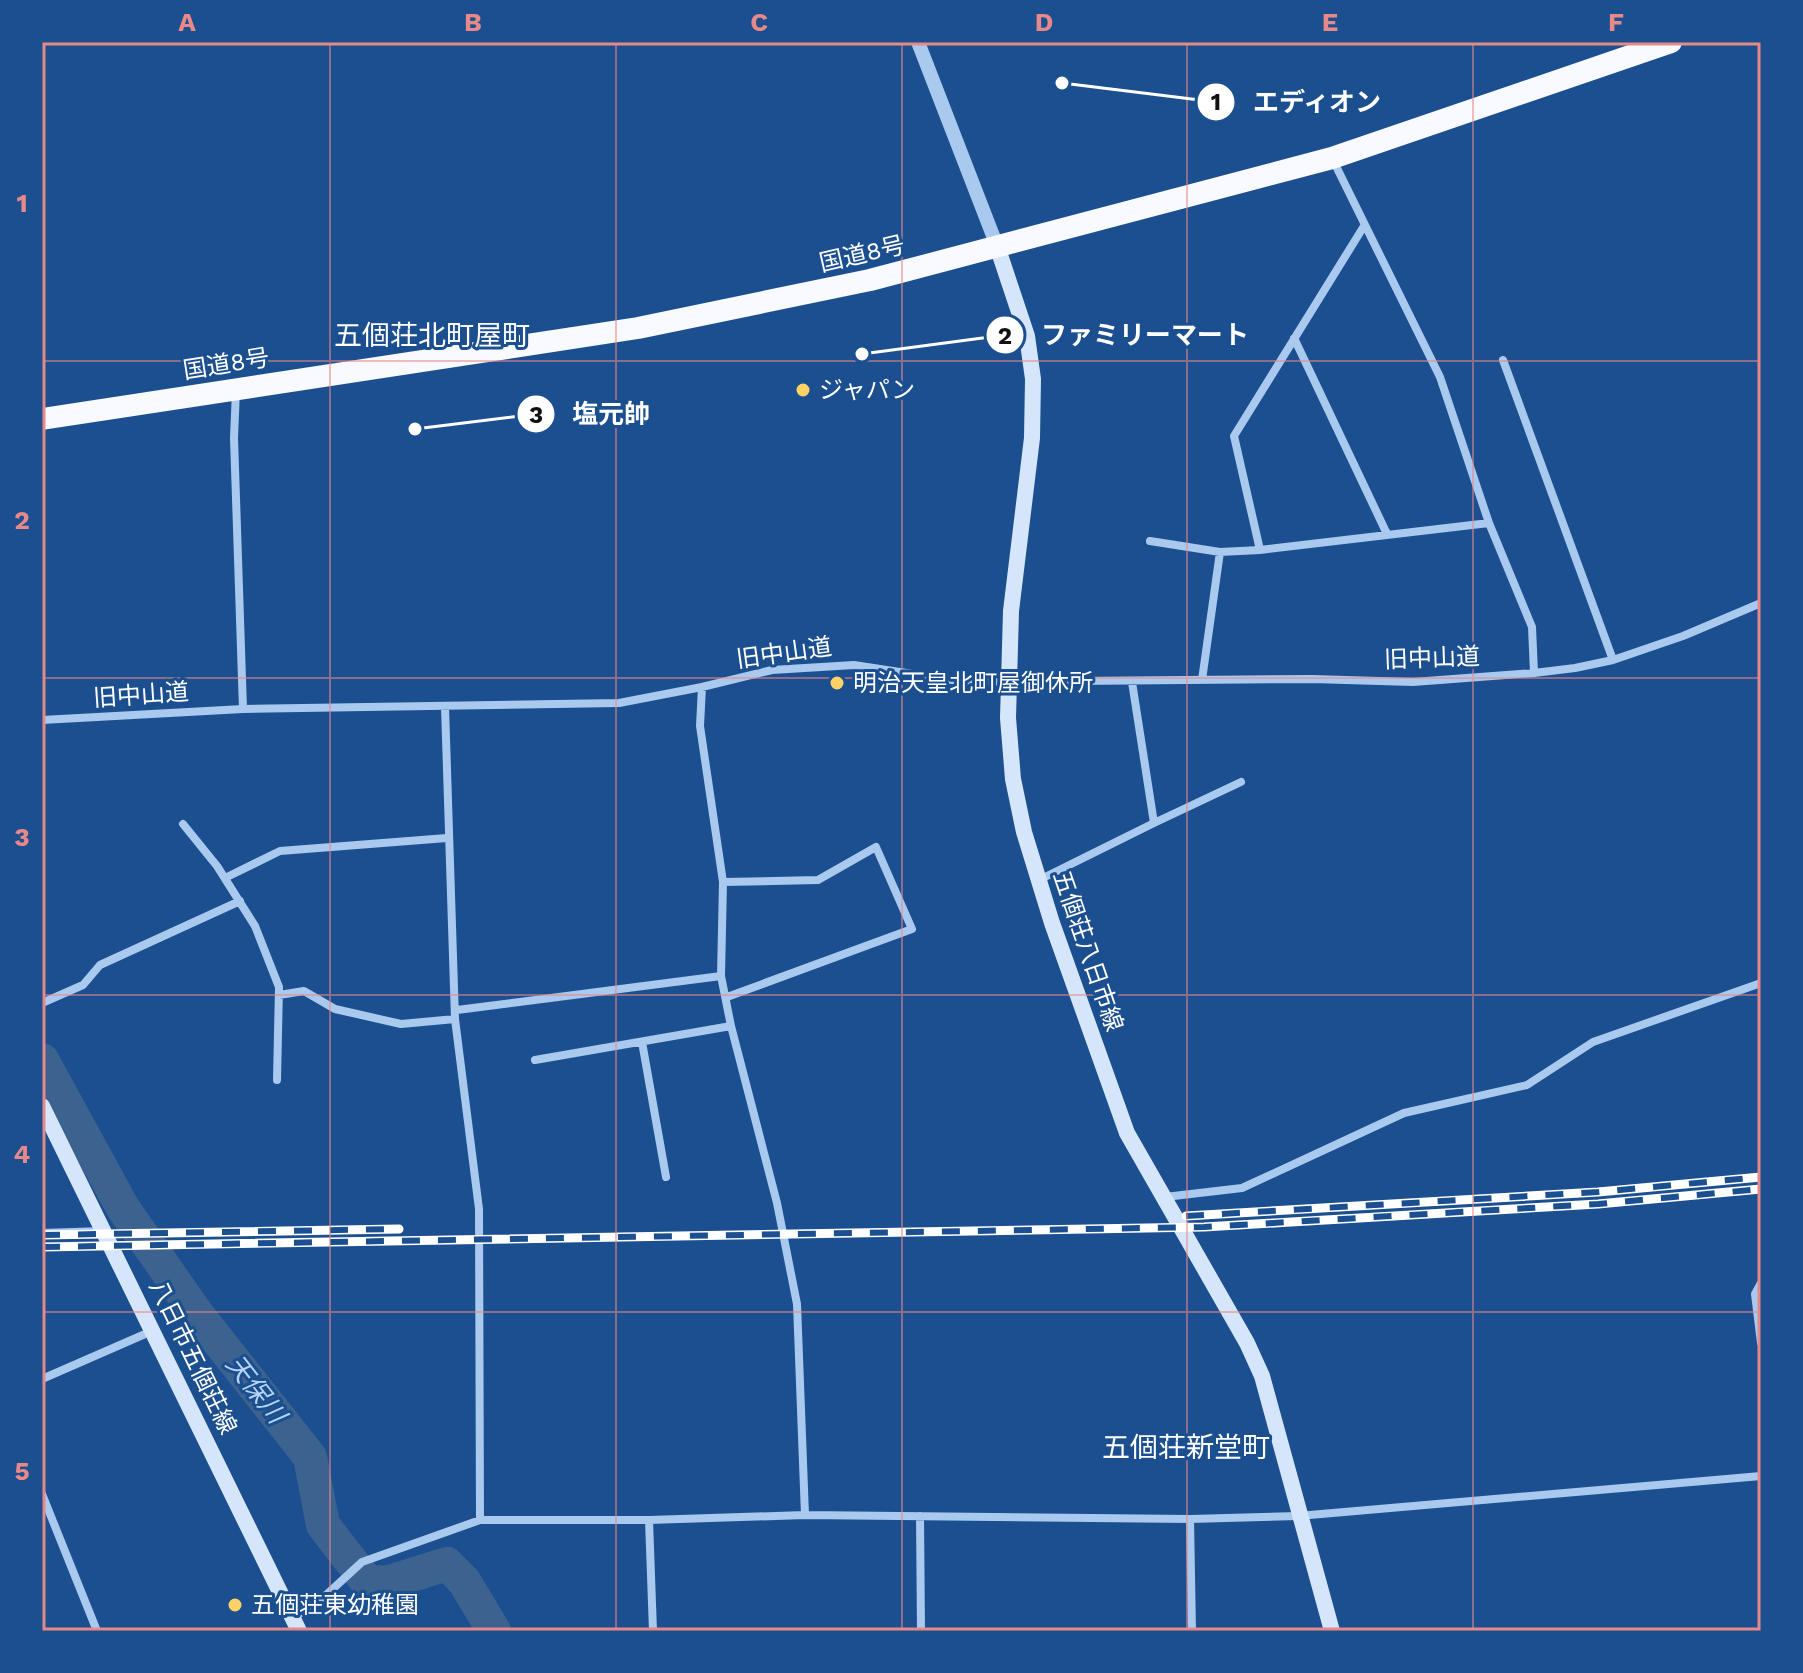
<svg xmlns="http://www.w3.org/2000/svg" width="1803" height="1673" viewBox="0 0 1803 1673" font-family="'Work Sans','Noto Sans JP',sans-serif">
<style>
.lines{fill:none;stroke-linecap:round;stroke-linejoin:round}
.river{stroke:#3c6290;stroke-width:34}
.minor{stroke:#a9c9ee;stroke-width:8}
.tertiary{stroke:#a9c9ee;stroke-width:14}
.secondary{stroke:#d6e6fa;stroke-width:16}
.trunk{stroke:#f8faff;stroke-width:22}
.rail-casing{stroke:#fff;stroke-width:9}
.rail{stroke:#1b4f8f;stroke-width:6;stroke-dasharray:18;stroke-linecap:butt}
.grid{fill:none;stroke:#e88989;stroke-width:2;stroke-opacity:0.55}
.poi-dot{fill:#ffd166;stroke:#1b4f8f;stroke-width:3}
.labels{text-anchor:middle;stroke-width:6;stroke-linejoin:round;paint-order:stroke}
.street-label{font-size:24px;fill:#fff;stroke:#1b4f8f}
.poi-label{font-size:24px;fill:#fff;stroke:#1b4f8f;text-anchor:start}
.water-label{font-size:26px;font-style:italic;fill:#b5d3f5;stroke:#1b4f8f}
.quarter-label{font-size:28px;fill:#fff;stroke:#1b4f8f}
.leader{fill:none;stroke:#fff;stroke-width:3}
.callout-dot{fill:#fff;stroke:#1b4f8f;stroke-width:3}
.mark-label{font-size:24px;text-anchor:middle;font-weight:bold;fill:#111}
.callout-label{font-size:26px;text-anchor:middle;font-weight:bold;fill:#fff;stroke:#1b4f8f;stroke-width:6;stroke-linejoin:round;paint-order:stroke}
.neatline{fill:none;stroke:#e88989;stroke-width:3}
.grid-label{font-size:26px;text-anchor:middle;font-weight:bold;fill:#e88989}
</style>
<rect width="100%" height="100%" fill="#1b4f8f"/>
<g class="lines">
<!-- river -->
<path class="river" d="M42,1060L123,1208L197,1314L310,1457L323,1525L368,1583L389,1582L447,1564L464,1581L494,1631"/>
<!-- minor -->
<path class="minor" d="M1332,158L1440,377L1489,523L1532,627L1534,673
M1364,226L1234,436L1260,550L1489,523
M1294,338L1387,534
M1503,360L1613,660
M236,390L234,438L243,709
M1150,541L1220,552L1260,550
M1202,680L1220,552
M1132,682L1154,823L1241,782
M702,687L700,726L723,882L721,976L731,1026L777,1203L797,1304L805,1515
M445,707L455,1019L479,1209L480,1520
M42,720L243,709L619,703L702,687L772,670L854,665L965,682L1312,679L1413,682L1534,673L1575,668L1613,660L1683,636L1761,603
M183,824L217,866L255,926L279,987L277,1080
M225,878L280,851L447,838
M1039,880L1154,823
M723,882L818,880L876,847L912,929L727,997
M279,995L304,991L335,1009L401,1024L455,1019
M42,1003L83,985L100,965L240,901
M457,1010L721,976
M642,1042L666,1177
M535,1060L731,1026
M1165,1197L1242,1188L1404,1113L1527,1085L1593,1042L1761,983
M42,1233L104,1231
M1761,1283L1755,1294L1761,1343
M42,1379L152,1331
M42,1494L97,1631
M920,1516L921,1631
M1190,1519L1192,1631
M649,1520L653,1631
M292,1617L312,1608L362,1562L480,1520H649L805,1515L1190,1519L1298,1516L1761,1476"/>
<!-- tertiary -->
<path class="tertiary" d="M918,42L997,246"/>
<!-- secondary -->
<path class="secondary" d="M997,246L1027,336L1033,379L1032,438L1011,611L1008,718L1013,779L1024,832L1052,923L1127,1133L1247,1343L1262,1376L1332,1631
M42,1106L299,1631"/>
<!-- trunk -->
<path class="trunk" d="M42,419L638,328L870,280L1332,158L1671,42"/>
<defs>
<path id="rail" d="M1186,1216L1598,1192L1761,1177
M42,1235L399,1229
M42,1247L1204,1227L1598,1204L1761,1189"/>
</defs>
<!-- rail casing -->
<use href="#rail" class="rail-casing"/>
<!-- rail -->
<use href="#rail" class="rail"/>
</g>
<!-- grid -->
<path class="grid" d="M330,42V1631M616,42V1631M902,42V1631M1187,42V1631M1473,42V1631M42,361H1761M42,678H1761M42,995H1761M42,1312H1761"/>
<!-- markers -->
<g class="poi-dot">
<circle cx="803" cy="390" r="8"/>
<circle cx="837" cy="683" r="8"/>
<circle cx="235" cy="1605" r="8"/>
</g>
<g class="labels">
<!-- street labels -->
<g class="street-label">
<text transform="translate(862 254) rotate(-13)" y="8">国道8号</text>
<text transform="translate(226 364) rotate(-9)" y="8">国道8号</text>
<text transform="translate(784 653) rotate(-8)" y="8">旧中山道</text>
<text transform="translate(1432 658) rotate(-2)" y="8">旧中山道</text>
<text transform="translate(141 695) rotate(-4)" y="8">旧中山道</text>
<text transform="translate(1088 951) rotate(71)" y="8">五個荘八日市線</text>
<text transform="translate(193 1357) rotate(64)" y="8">八日市五個荘線</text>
</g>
<!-- poi labels -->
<g class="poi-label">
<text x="819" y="398">ジャパン</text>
<text x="853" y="691">明治天皇北町屋御休所</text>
<text x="251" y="1613">五個荘東幼稚園</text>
</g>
<!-- water labels -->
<g class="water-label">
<text transform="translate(256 1389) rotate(52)" y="9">天保川</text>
</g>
<!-- quarter labels -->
<g class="quarter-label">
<text x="432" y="345">五個荘北町屋町</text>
<text x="1186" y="1457">五個荘新堂町</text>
</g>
</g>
<!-- callouts -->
<path class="leader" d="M1062 83L1216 102M862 354L1005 335M415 429L536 414"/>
<g class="callout-dot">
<circle cx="1062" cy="83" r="8"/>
<circle cx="862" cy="354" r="8"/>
<circle cx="415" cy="429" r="8"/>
<circle cx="1216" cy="102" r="20"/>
<circle cx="1005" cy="335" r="20"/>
<circle cx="536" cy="414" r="20"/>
</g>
<g class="mark-label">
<text x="1216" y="110">1</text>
<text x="1005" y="344">2</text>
<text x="536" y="423">3</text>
</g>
<g class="callout-label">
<text x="1317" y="111">エディオン</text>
<text x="1145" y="344">ファミリーマート</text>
<text x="611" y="423">塩元帥</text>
</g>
<!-- border -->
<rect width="1803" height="1673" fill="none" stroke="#1b4f8f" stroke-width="88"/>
<rect x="44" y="44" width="1715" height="1585" class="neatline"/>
<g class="grid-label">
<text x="187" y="31">A</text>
<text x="473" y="31">B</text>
<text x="759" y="31">C</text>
<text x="1044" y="31">D</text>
<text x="1330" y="31">E</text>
<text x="1616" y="31">F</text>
<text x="22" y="212">1</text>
<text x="22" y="529">2</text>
<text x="22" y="846">3</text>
<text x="22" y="1163">4</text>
<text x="22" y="1480">5</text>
</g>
</svg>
